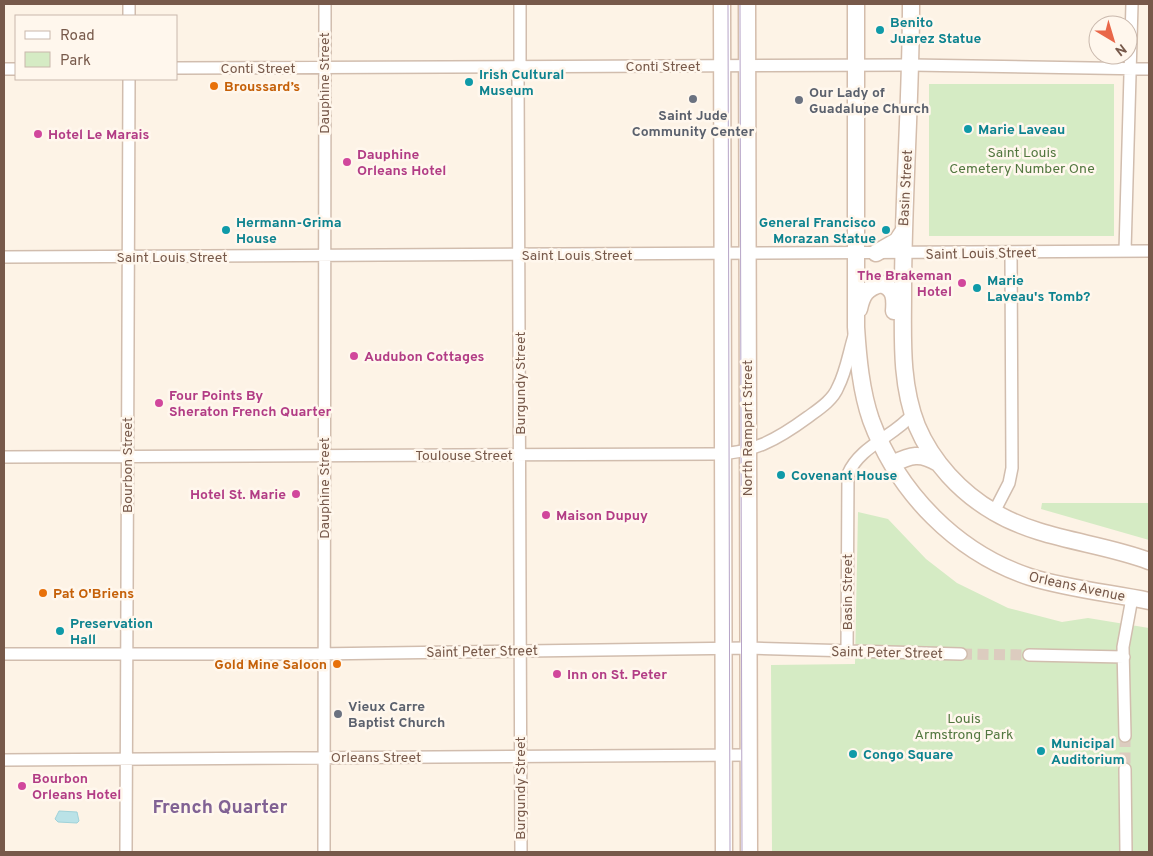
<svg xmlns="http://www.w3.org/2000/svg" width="1153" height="856" viewBox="0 0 1153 856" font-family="Overpass,sans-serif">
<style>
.green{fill:#d5ebc4}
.water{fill:#bae2e7;stroke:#a0d2d9}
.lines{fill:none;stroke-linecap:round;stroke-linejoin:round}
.street-tunnel{stroke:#dcccbf;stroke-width:11;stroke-dasharray:11 5.5;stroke-linecap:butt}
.street-casing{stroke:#d1bdae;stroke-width:14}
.secondary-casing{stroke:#d4bdac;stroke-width:19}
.street{stroke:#fff;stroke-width:11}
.secondary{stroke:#fff;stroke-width:16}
.tram{stroke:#b6a4c7;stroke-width:1}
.culture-dot{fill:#0f9aa8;stroke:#fff7ed;stroke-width:2}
.food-dot{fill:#e8710a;stroke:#fff7ed;stroke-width:2}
.worship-dot{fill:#6b7280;stroke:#fff7ed;stroke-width:2}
.hotel-dot{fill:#d1479c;stroke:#fff7ed;stroke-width:2}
.labels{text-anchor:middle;stroke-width:5;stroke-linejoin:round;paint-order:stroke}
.culture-label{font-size:14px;font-weight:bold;fill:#0d838f;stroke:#fff7ed;text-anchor:start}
.street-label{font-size:14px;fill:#77594a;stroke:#fff7ed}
.food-label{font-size:14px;font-weight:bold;fill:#c56008;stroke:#fff7ed;text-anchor:start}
.worship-label{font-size:14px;font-weight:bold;fill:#5b616d;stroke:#fff7ed;text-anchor:start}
.hotel-label{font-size:14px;font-weight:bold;fill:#b23c85;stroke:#fff7ed;text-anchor:start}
.park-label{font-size:14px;fill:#52773f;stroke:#fff7ed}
.district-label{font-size:19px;font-weight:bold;fill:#816294;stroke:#fff7ed}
</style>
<rect width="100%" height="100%" fill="#fdf3e6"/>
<!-- green -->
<path class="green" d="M929,84H1114V236H929Z
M1042,503H1148L1149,540L1041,509Z
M858,512L888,519L926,559L957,583L1008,608L1062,622L1088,618L1149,628V852H772L771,665L855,664Z"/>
<!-- water -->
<path class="water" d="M59,811L77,812L79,821L77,823L58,822L55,819Z"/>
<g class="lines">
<!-- street-tunnel -->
<path class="street-tunnel" d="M961,654L1029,655
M1125,736V769"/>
<defs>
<path id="street" d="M129,4V16
M520,4V67L518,77L521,852
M176,68L911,65L1149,69
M4,69H16
M1125,251L1132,4
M4,257L1149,251
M4,457L714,454C752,454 778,439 808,417C819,409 833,400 838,387C846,372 849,352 854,336
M994,512L1009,483L1012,468L1011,253
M847,652L848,474C860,446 893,437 913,414
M4,654H316L748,648L961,654
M1029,655L1124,657
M1125,736L1123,647L1132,598
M4,760L749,755
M1125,769L1126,852
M126,852L129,79
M324,852L325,4"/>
<path id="secondary" d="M722,4L724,852
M747,4L749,852
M856,4V327C858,358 861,391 871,420C898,493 957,553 1030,577C1069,589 1110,593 1149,601
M911,4C911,100 903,196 903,292C903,337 900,383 917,426C932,462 961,493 994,512C1041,540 1099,542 1149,561
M876,253L897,241L903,232
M859,309C862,295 866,288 881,284C895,288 895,299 894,311
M892,464C911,455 920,452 938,463"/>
</defs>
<!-- street casing -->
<use href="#street" class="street-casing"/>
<!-- secondary casing -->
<use href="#secondary" class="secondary-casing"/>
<!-- street -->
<use href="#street" class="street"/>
<!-- secondary -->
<use href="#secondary" class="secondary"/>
<!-- tram -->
<path class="tram" d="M728,4L730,852
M740,4L742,852"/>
</g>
<!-- markers -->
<g class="culture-dot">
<circle cx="880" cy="30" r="5"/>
<circle cx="469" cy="82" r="5"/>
<circle cx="968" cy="129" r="5"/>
<circle cx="226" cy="230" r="5"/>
<circle cx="886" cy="230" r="5"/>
<circle cx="977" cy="288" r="5"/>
<circle cx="781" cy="475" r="5"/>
<circle cx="60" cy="631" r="5"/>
<circle cx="1041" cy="751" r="5"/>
<circle cx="853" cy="754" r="5"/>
</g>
<g class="food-dot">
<circle cx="214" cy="86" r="5"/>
<circle cx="43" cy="593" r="5"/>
<circle cx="337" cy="664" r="5"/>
</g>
<g class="worship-dot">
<circle cx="693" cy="99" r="5"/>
<circle cx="799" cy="100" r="5"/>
<circle cx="338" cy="714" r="5"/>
</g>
<g class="hotel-dot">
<circle cx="38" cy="134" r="5"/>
<circle cx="347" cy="162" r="5"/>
<circle cx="962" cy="283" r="5"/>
<circle cx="354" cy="356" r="5"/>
<circle cx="159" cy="403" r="5"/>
<circle cx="296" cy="494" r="5"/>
<circle cx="546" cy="515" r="5"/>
<circle cx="557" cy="674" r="5"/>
<circle cx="22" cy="786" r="5"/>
</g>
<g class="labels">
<!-- culture labels -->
<g class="culture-label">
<text x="890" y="27">Benito<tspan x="890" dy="16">Juarez Statue</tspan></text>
<text x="479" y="79">Irish Cultural<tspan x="479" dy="16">Museum</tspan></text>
<text x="978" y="134">Marie Laveau</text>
<text x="236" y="227">Hermann-Grima<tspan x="236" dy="16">House</tspan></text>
<text x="876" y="227" text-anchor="end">General Francisco<tspan x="876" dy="16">Morazan Statue</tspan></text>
<text x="987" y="285">Marie<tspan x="987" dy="16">Laveau's Tomb?</tspan></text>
<text x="791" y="480">Covenant House</text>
<text x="70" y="628">Preservation<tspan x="70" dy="16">Hall</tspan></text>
<text x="1051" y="748">Municipal<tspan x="1051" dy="16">Auditorium</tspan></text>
<text x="863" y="759">Congo Square</text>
</g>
<!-- street labels -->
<g class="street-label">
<text x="663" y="71">Conti Street</text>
<text x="258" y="73">Conti Street</text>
<text transform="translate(324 83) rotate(-90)" y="5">Dauphine Street</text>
<text transform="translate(905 188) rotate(-87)" y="5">Basin Street</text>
<text transform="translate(981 253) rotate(-1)" y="5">Saint Louis Street</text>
<text x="577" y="260">Saint Louis Street</text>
<text x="172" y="262">Saint Louis Street</text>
<text transform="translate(520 383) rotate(-90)" y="5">Burgundy Street</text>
<text transform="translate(747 428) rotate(-90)" y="5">North Rampart Street</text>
<text x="464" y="460">Toulouse Street</text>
<text transform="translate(127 465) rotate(-90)" y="5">Bourbon Street</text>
<text transform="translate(324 488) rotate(-90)" y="5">Dauphine Street</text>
<text transform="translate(1077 586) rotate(12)" y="5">Orleans Avenue</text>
<text transform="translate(847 592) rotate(-90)" y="5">Basin Street</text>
<text transform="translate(482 651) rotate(-1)" y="5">Saint Peter Street</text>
<text transform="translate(887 652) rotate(1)" y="5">Saint Peter Street</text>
<text x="376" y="762">Orleans Street</text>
<text transform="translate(520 788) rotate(-90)" y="5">Burgundy Street</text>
</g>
<!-- food labels -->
<g class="food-label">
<text x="224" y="91">Broussard’s</text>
<text x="53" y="598">Pat O'Briens</text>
<text x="327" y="669" text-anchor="end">Gold Mine Saloon</text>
</g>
<!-- worship labels -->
<g class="worship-label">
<text x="809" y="97">Our Lady of<tspan x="809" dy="16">Guadalupe Church</tspan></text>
<text x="693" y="120" text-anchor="middle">Saint Jude<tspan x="693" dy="16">Community Center</tspan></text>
<text x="348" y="711">Vieux Carre<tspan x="348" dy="16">Baptist Church</tspan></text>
</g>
<!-- hotel labels -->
<g class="hotel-label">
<text x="48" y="139">Hotel Le Marais</text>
<text x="357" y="159">Dauphine<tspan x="357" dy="16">Orleans Hotel</tspan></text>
<text x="952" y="280" text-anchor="end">The Brakeman<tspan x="952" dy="16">Hotel</tspan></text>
<text x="364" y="361">Audubon Cottages</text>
<text x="169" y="400">Four Points By<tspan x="169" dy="16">Sheraton French Quarter</tspan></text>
<text x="286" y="499" text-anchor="end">Hotel St. Marie</text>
<text x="556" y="520">Maison Dupuy</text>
<text x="567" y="679">Inn on St. Peter</text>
<text x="32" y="783">Bourbon<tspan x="32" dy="16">Orleans Hotel</tspan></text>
</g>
<!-- park labels -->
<g class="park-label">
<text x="1022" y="157">Saint Louis<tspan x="1022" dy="16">Cemetery Number One</tspan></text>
<text x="964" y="723">Louis<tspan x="964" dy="16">Armstrong Park</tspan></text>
</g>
<!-- district labels -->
<g class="district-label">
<text x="220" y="813">French Quarter</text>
</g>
</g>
<!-- border -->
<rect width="1153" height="856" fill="none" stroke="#77594a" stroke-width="10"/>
<!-- legend -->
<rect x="15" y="15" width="162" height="65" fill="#fff7ed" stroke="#c9b8ac"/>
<rect x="25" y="31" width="25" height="8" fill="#ffffff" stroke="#c9b8ac"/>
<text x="60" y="40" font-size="15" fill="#77594a">Road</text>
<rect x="25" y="52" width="25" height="15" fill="#d5ebc4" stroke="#c9b8ac"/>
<text x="60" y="65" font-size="15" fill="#77594a">Park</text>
<!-- north arrow -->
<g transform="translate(1113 40) rotate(142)"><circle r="24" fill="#fff7ed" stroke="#c9b8ac"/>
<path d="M0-4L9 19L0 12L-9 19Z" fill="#e96749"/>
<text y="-8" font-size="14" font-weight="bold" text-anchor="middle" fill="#77594a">N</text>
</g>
</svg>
